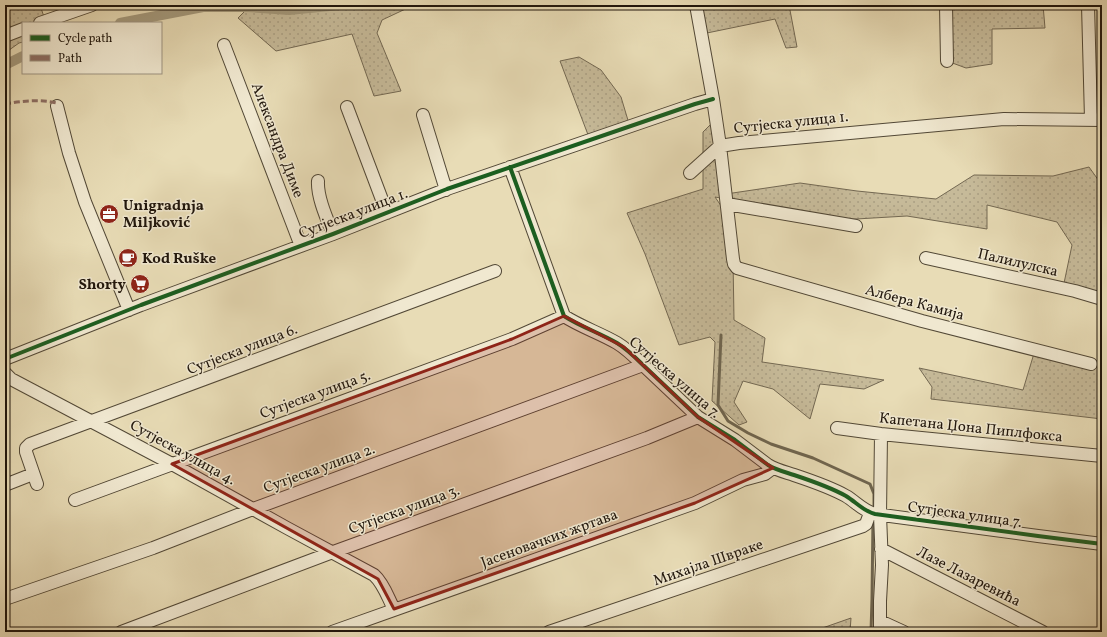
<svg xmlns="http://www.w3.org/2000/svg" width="1107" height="637" viewBox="0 0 1107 637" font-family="Vollkorn,serif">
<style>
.grass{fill:url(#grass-dots);stroke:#736852}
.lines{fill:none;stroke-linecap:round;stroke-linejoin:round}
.stream{stroke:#6f654f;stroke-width:3}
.canal{stroke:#a4997c;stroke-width:10}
.minor-casing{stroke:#524836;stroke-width:14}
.minor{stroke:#f0e8d0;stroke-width:12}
.quiet{stroke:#8d6e63;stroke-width:3;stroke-dasharray:6 3;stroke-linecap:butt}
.cycleway-casing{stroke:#f0e8d0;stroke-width:6}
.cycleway{stroke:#1b5e20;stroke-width:4}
.marked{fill:#8f2418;fill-opacity:0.2;stroke:#8f2418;stroke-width:3;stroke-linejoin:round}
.labels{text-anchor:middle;stroke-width:3;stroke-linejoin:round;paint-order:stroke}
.street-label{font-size:15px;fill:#20160c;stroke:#f0e8d0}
.poi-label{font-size:15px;font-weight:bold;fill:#20160c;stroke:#f0e8d0;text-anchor:start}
</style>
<defs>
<pattern id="grass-dots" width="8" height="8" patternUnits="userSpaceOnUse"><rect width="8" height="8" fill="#c6ba99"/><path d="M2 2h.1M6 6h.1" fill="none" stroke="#aa9f83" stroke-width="1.8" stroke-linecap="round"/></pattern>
</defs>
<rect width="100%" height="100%" fill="#e8dcb6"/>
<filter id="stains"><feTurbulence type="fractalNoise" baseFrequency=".005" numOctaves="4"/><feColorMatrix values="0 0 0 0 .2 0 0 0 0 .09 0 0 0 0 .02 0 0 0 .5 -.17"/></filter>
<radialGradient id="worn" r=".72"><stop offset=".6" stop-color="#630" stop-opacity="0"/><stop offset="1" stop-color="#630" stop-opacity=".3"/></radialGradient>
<!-- grass -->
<path class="grass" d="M5,5H40L46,23H23V42L19,43L5,53Z
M340,5H414L382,20L377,33L401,91L374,96L352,34L276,51L238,18L249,7L289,10Z
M696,5H789L797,47L786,48L775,19L702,34Z
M946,5H1043L1045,28L992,29V64L966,68L947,61Z
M579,57L601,70L621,97L630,127L590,140L560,61Z
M716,119L726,194L800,183L857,191L936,199L974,175L1053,176L1089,167L1099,181L1102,178V299L1063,288L1072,245L1057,222L987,205V229L907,216L839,220L715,197L728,216L733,259L734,320L765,338L762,362L884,380L864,389L820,384L810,419L773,389L743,381L734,402L747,422L739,425L712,401L715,342L710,337L679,345L645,254L627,213L703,189V132Z
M1035,350L1097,365L1102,356V419L931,399L932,387L919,368L1023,390Z
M851,618L850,632H811Z"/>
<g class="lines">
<!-- stream -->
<path class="stream" d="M721,335L718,405L728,421L748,433L771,444L813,458L870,484L874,494V510
M871,632L872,599L873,518"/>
<!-- canal -->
<path class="canal" d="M120,23L203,7H249L289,10L340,5
M5,65L23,56"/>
<defs>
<path id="minor" d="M696,5L713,99L720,146L733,259L734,264L737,268L922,321L1091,364
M946,5L947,61
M1088,5L1091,119
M40,23L92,5
M5,36L23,29
M224,45L301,246
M57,106L69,153L85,202L129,310
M347,107L387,213
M423,115L446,190
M720,146L739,143L1004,119L1102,120
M510,167L564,316C581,327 600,333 617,343C627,349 635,357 643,365L698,417L735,440L768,465C776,470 785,472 794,475C812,481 830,487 846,496C856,502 863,511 875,514L1038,536L1102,544
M690,173L720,146
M318,181C317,197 327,219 333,234
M727,204L856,226
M926,258L1075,291L1102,299
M5,359L141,305L333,234L447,189L695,104L713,99
M5,373L11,379L172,464L287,528L374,575C384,584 388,598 394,609
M837,428L881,434L1102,456
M37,484L26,452V448L30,444L495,271
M5,485L33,474
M75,500L512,339L564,316
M881,549L1043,632
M5,599L153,548L253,509L643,365
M880,621L904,632
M121,632L333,552L647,438L698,417
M332,632L695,503L743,480L765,474L773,468
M549,632L863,526L866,524L870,513
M880,632V601L882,565L880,515L881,434"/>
</defs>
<!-- minor casing -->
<use href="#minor" class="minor-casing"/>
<!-- minor -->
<use href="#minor" class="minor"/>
<!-- quiet -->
<path class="quiet" d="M5,104C22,101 40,99 57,103"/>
<defs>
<path id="cycleway" d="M510,167L564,316C581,327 600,333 617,343C627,349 635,357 643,365L698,417L735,440L768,465C776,470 785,472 794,475C812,481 830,487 846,496C856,502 863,511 875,514L1038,536L1102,544
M5,359L141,305L333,234L447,189L695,104L713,99"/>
</defs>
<!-- cycleway casing -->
<use href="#cycleway" class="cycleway-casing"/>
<!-- cycleway -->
<use href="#cycleway" class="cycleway"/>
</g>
<!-- marked area -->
<path class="marked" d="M564,316L624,347L698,417L773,468L695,503L394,609L378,579L172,464L512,339Z"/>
<!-- icons -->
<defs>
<symbol id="office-disc" viewBox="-11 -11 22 22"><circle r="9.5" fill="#8f2418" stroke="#f0e8d0"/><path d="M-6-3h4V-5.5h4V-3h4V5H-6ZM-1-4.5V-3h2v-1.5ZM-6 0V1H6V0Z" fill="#fff"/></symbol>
<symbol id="cafe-disc" viewBox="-11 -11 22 22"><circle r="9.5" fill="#8f2418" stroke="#f0e8d0"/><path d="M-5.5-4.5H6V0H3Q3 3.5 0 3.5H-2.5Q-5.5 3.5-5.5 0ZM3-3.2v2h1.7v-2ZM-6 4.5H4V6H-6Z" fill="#fff"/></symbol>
<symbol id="supermarket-disc" viewBox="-11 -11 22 22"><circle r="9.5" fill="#8f2418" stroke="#f0e8d0"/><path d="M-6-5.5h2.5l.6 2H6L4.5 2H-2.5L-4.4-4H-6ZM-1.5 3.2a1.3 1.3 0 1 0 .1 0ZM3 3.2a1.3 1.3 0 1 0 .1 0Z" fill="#fff"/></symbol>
</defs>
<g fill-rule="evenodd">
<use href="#office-disc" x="98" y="203" width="22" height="22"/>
<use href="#cafe-disc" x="117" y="247" width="22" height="22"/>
<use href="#supermarket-disc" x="129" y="273" width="22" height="22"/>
</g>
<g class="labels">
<!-- street labels -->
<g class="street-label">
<text transform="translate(791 122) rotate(-6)" y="5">Сутјеска улица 1.</text>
<text transform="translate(278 140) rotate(69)" y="5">Александра Диме</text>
<text transform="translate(353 213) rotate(-21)" y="5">Сутјеска улица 1.</text>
<text transform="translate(1018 262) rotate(13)" y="5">Палилулска</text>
<text transform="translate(915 302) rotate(15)" y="5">Албера Камија</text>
<text transform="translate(242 349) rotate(-21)" y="5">Сутјеска улица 6.</text>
<text transform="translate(675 377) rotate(41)" y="5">Сутјеска улица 7.</text>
<text transform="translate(315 394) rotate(-20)" y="5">Сутјеска улица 5.</text>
<text transform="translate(971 427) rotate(6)" y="5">Капетана Џона Пиплфокса</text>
<text transform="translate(183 452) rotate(29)" y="5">Сутјеска улица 4.</text>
<text transform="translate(319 468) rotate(-20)" y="5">Сутјеска улица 2.</text>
<text transform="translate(404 509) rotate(-20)" y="5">Сутјеска улица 3.</text>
<text transform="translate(965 514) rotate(8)" y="5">Сутјеска улица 7.</text>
<text transform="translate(549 538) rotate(-20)" y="5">Јасеновачких жртава</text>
<text transform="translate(708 562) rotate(-19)" y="5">Михајла Швраке</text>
<text transform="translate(969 576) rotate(27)" y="5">Лазе Лазаревића</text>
</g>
<!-- poi labels -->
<g class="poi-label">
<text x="123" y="210">Unigradnja<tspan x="123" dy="17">Miljković</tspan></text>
<text x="142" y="263">Kod Ruške</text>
<text x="126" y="289" text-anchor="end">Shorty</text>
</g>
</g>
<!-- margin -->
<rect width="1107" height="637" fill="none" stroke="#e8dcb6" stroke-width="20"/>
<rect x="6" y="6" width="1095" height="625" fill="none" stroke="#20160c" stroke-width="2"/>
<rect x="10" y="10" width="1087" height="617" fill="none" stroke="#20160c"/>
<!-- legend -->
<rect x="22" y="22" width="140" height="52" fill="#f0e8d0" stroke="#9d9482"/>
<rect x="30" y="35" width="20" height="6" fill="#1b5e20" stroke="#9d9482"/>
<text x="58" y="42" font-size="12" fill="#20160c">Cycle path</text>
<rect x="30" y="55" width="20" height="6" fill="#8d6e63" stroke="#9d9482"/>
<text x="58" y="62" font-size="12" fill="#20160c">Path</text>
<rect width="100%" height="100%" filter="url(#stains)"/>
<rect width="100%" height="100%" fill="url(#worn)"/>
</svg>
